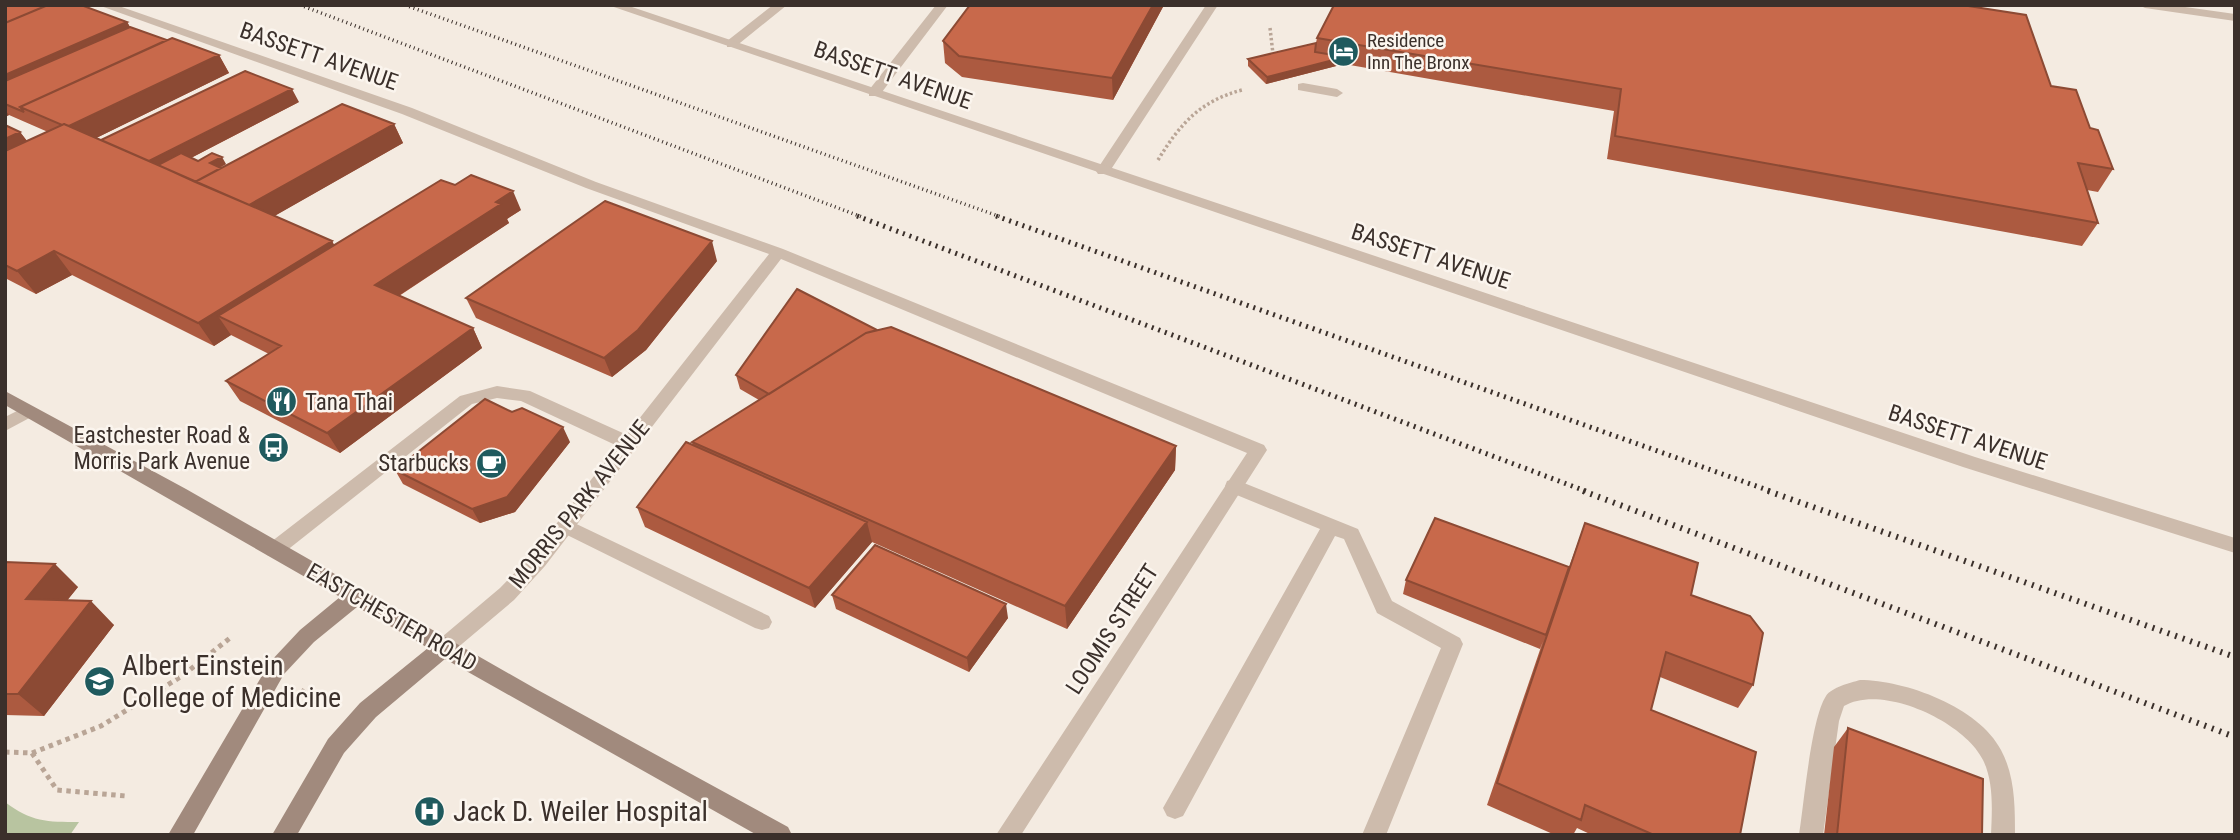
<svg xmlns="http://www.w3.org/2000/svg" width="2240" height="840" viewBox="0 0 2240 840" font-family="'Roboto Condensed',sans-serif">
<style>
.green{fill:#b8c4a0}
.lines{fill:none;stroke-linecap:round;stroke-linejoin:round}
.path-far1{stroke:#b9a596;stroke-width:3.5;stroke-dasharray:2.5 2.5;stroke-linecap:butt}
.path{stroke:#b9a596;stroke-width:5;stroke-dasharray:4.5 4.5;stroke-linecap:butt}
.lane{fill:#cdbbac;fill-rule:evenodd}
.street{fill:#cdbbac;fill-rule:evenodd}
.secondary{fill:#a18a7d;fill-rule:evenodd}
.rail-far2{stroke:#3b302b;stroke-width:3.5;stroke-dasharray:1 3.5;stroke-linecap:butt}
.rail-far1{stroke:#3b302b;stroke-width:5;stroke-dasharray:2 5;stroke-linecap:butt}
.rail{stroke:#3b302b;stroke-width:6;stroke-dasharray:2 6;stroke-linecap:butt}
.wall{fill:#ac5a40}
.shaded-wall{fill:#8c4a34}
.building{fill:#c8694b;stroke:#8c4a34;stroke-width:2}
.labels{text-anchor:middle;stroke-width:5;stroke-linejoin:round;paint-order:stroke}
.far-poi-label{font-size:19px;fill:#3b302b;stroke:#fbf5ee;text-anchor:start}
.street-label{font-size:23px;fill:#3b302b;stroke:#fbf5ee}
.poi-label{font-size:23px;fill:#3b302b;stroke:#fbf5ee;text-anchor:end}
.near-poi-label{font-size:28px;fill:#3b302b;stroke:#fbf5ee;text-anchor:start}
</style>
<rect width="100%" height="100%" fill="#f4ebe1"/>
<!-- green -->
<path class="green" d="M5,802C31,822 47,822 79,822L70,835H5Z"/>
<g class="lines">
<!-- path-far1 -->
<path class="path-far1" d="M1270,28L1273,54
M1158,160C1180,124 1200,101 1242,90"/>
<!-- path -->
<path class="path" d="M301,690L318,703
M5,752L32,753L101,726L182,676L230,638
M32,753L57,790L126,796"/>
<!-- lane -->
<path class="lane" d="M773,5H787L735,47H727V41Z
M936,5H948L879,96H869V90Z
M1206,5H1218L1108,174H1098L1096,171Z
M1303,83L1337,89L1343,93L1337,97L1298,90V84Z
M497,386L530,391L636,439L639,444L636,449H624L521,401L497,398L472,404L281,555L274,558L267,555L264,550L267,545L460,396Z
M29,405L38,411L35,415L5,431V417Z
M1234,479L1358,529L1392,601L1460,638L1463,644L1386,835H1362L1441,648L1377,613L1344,539L1335,536L1183,816L1175,819L1167,816L1163,808L1320,529L1227,491L1225,486L1227,481Z
M566,519L769,616L772,622L769,628L762,630L755,628L559,531L556,526L559,521Z
M1860,680C1905,680 1979,707 2001,750C2015,776 2015,806 2015,835H1991C1992,811 1994,782 1983,760C1965,722 1882,683 1844,706L1839,721L1823,835H1799C1804,804 1811,719 1826,696C1832,687 1850,683 1860,680Z"/>
<!-- street -->
<path class="street" d="M98,5H116L412,108L596,182L783,249L1264,445L1267,450L1021,835H996L1247,453L781,259L545,566L514,600L450,654L443,657L436,654L433,648L436,642L500,588L531,556L769,254L586,188L402,114Z
M608,5H626L1975,457L2235,538V553L1963,467Z
M2139,5H2171L2235,14V21L2145,8Z"/>
<!-- secondary -->
<path class="secondary" d="M5,391L186,489L536,689L788,827L792,835H757L445,659L376,717L344,753L297,835H272L328,739L360,703L428,648L357,607L314,642L284,674L193,835H168L270,662L300,630L340,597L5,405Z"/>
<!-- rail-far2 -->
<path class="rail-far2" d="M300,5L862,217
M405,5L1001,217"/>
<!-- rail-far1 -->
<path class="rail-far1" d="M857,216L1588,492
M996,216L1773,492"/>
<!-- rail -->
<path class="rail" d="M1583,491L2235,737
M1768,491L2235,657"/>
</g>
<!-- wall -->
<path class="wall" d="M5,5L127,22L130,27L167,40L219,55L229,73L96,138L101,140L299,102L191,158L198,161L226,164L220,168H221L394,124L403,143L274,216L332,241L334,245L521,210L507,219L509,223L399,296L473,328L482,348L340,453L240,401L226,381L269,354L231,335L214,346L72,275L36,294L5,278V125L20,132L27,141L48,132L9,115L5,117Z
M1164,5L1113,100L962,77L945,63L943,41Z
M1317,38L2051,86L2090,128L2113,169L2098,192L2087,190L2098,223L2082,246L1607,159L1614,111L1344,64L1266,84L1248,66V59L1316,43Z
M717,261L646,350L612,377L476,318L466,298Z
M877,330L1176,446L1175,470L1067,629L872,542L815,608L645,527L637,507L693,445L692,442L759,400L740,389L736,375Z
M570,442L515,512L480,523L403,484L395,470Z
M1585,523L1691,595L1753,685L1738,708L1660,677L1651,710L1740,835H1592L1577,828L1573,835H1555L1487,805L1543,641L1540,649L1403,594L1406,580L1569,567Z
M5,562L78,587L67,600L114,625L44,716L5,715Z
M832,595L1008,618L969,672L836,609Z
M1848,728L1982,835H1824L1834,747Z"/>
<!-- shaded-wall -->
<path class="shaded-wall" d="M1153,5H1164L1113,100L1112,78Z
M127,22L138,40L5,99V75Z
M219,55L229,73L80,146L67,127Z
M1345,57L1344,64L1266,84L1267,77Z
M292,89L299,102L156,176L141,165Z
M5,110L9,115L5,117Z
M394,124L403,143L257,226L246,207Z
M20,132L30,145L5,157V139Z
M222,157L226,164L214,170L210,163Z
M513,191L521,210L507,219L509,223L386,304L375,285Z
M332,241L345,265L218,316L231,335L214,346L198,323Z
M712,241L717,261L646,350L612,377L604,358Z
M54,251L72,275L36,294L17,271Z
M473,328L482,348L340,453L327,433Z
M563,427L570,442L515,512L480,523L472,509Z
M1176,446L1175,470L1067,629L1065,606Z
M867,522L872,542L815,608L809,588Z
M55,564L78,587L50,622L26,599Z
M91,601L114,625L44,716L18,694Z
M1006,604L1008,618L969,672L967,658Z"/>
<!-- building -->
<path class="building" d="M5,5H48L5,23Z
M48,5H81L127,22L5,75V23Z
M970,5H1153L1112,78L959,56L943,41Z
M1334,5H1962L2026,15L2051,86L2076,90L2090,128L2098,130L2113,169L2078,163L2098,223L1615,136L1621,89L1317,38Z
M130,27L167,40L20,107L24,112L5,104V81Z
M172,38L219,55L69,126L64,124L62,125L20,107Z
M1316,43L1315,52L1345,57L1267,77L1248,59Z
M245,71L292,89L149,161L101,140Z
M342,104L394,124L249,205L195,182Z
M64,124L332,241L198,323L54,251L17,271L5,265V151Z
M5,125L20,132L5,139Z
M181,153L198,161L212,153L222,157L210,163L221,168L195,182L158,165Z
M471,175L513,191L496,202L501,204L375,285L473,328L327,433L226,381L281,346L218,316L441,180L455,185Z
M605,201L712,241L638,330L604,358L466,298Z
M797,289L877,330L866,333L769,394L736,375Z
M891,327L1176,446L1065,606L692,442L866,333Z
M485,399L512,412L522,408L563,427L507,497L472,509L395,470Z
M686,442L867,522L809,588L637,507Z
M1435,518L1569,567L1546,635L1406,580Z
M1585,523L1698,563L1691,595L1750,616L1763,633L1753,685L1666,652L1651,710L1756,752L1740,835H1654L1585,805L1581,820L1497,783Z
M875,545L1006,604L967,658L832,595Z
M5,562L55,564L26,599L91,601L18,694H5Z
M1848,728L1983,779L1982,835H1837Z"/>
<!-- icons -->
<defs>
<symbol id="hotel-disc" viewBox="-11 -11 22 22"><circle r="9.5" fill="#1f5a5e" stroke="#fbf5ee"/><path d="M-6-4.5h1.5V1H6V5H4.5V3h-9V5H-6ZM-4 0a1.8 1.8 0 1 1 3.6 0ZM.5 0V-2.5h3Q6-2.5 6 0Z" fill="#fff"/></symbol>
<symbol id="restaurant-disc" viewBox="-11 -11 22 22"><circle r="9.5" fill="#1f5a5e" stroke="#fbf5ee"/><path d="M-5-6h1v4h1v-4h1v4h1v-4h1v5L-1.5 .5V6h-2V.5L-5-1ZM5-6V6H3V1.5H1.5Q1.5-4 5-6Z" fill="#fff"/></symbol>
<symbol id="bus-disc" viewBox="-11 -11 22 22"><circle r="9.5" fill="#1f5a5e" stroke="#fbf5ee"/><path d="M-5-6H5V4H4V6H2V4H-2V6H-4V4H-5ZM-3.5-4V0h7V-4ZM-3.5 1.2v1.5H-2V1.2ZM2 1.2v1.5H3.5V1.2Z" fill="#fff"/></symbol>
<symbol id="cafe-disc" viewBox="-11 -11 22 22"><circle r="9.5" fill="#1f5a5e" stroke="#fbf5ee"/><path d="M-5.5-4.5H6V0H3Q3 3.5 0 3.5H-2.5Q-5.5 3.5-5.5 0ZM3-3.2v2h1.7v-2ZM-6 4.5H4V6H-6Z" fill="#fff"/></symbol>
<symbol id="university-disc" viewBox="-11 -11 22 22"><circle r="9.5" fill="#1f5a5e" stroke="#fbf5ee"/><path d="M0-5L7-2L0 1L-7-2ZM-4 1L0 2.5L4 1V4Q0 6-4 4Z" fill="#fff"/></symbol>
<symbol id="hospital-disc" viewBox="-11 -11 22 22"><circle r="9.5" fill="#1f5a5e" stroke="#fbf5ee"/><path d="M-5-5h3v3.5h4V-5h3V5h-3V1.5h-4V5h-3Z" fill="#fff"/></symbol>
</defs>
<g fill-rule="evenodd">
<use href="#hotel-disc" x="1326" y="34" width="35" height="35"/>
<use href="#restaurant-disc" x="264" y="384" width="35" height="35"/>
<use href="#bus-disc" x="256" y="430" width="35" height="35"/>
<use href="#cafe-disc" x="474" y="446" width="35" height="35"/>
<use href="#university-disc" x="82" y="664" width="35" height="35"/>
<use href="#hospital-disc" x="412" y="794" width="35" height="35"/>
</g>
<g class="labels">
<!-- far-poi labels -->
<g class="far-poi-label">
<text x="1367" y="47">Residence<tspan x="1367" dy="22">Inn The Bronx</tspan></text>
</g>
<!-- street labels -->
<g class="street-label">
<text transform="translate(319 56) rotate(19)" y="8">BASSETT AVENUE</text>
<text transform="translate(893 75) rotate(19)" y="8">BASSETT AVENUE</text>
<text transform="translate(1431 256) rotate(18)" y="8">BASSETT AVENUE</text>
<text transform="translate(1968 437) rotate(18)" y="8">BASSETT AVENUE</text>
<text transform="translate(579 504) rotate(-51)" y="8">MORRIS PARK AVENUE</text>
<text transform="translate(392 617) rotate(30)" y="8">EASTCHESTER ROAD</text>
<text transform="translate(1112 629) rotate(-57)" y="8">LOOMIS STREET</text>
</g>
<!-- poi labels -->
<g class="poi-label">
<text x="305" y="410" text-anchor="start">Tana Thai</text>
<text x="250" y="443">Eastchester Road &amp;<tspan x="250" dy="26">Morris Park Avenue</tspan></text>
<text x="469" y="471">Starbucks</text>
</g>
<!-- near-poi labels -->
<g class="near-poi-label">
<text x="122" y="675">Albert Einstein<tspan x="122" dy="32">College of Medicine</tspan></text>
<text x="453" y="821">Jack D. Weiler Hospital</text>
</g>
</g>
<!-- border -->
<rect width="2240" height="840" fill="none" stroke="#3b302b" stroke-width="14"/>
</svg>
